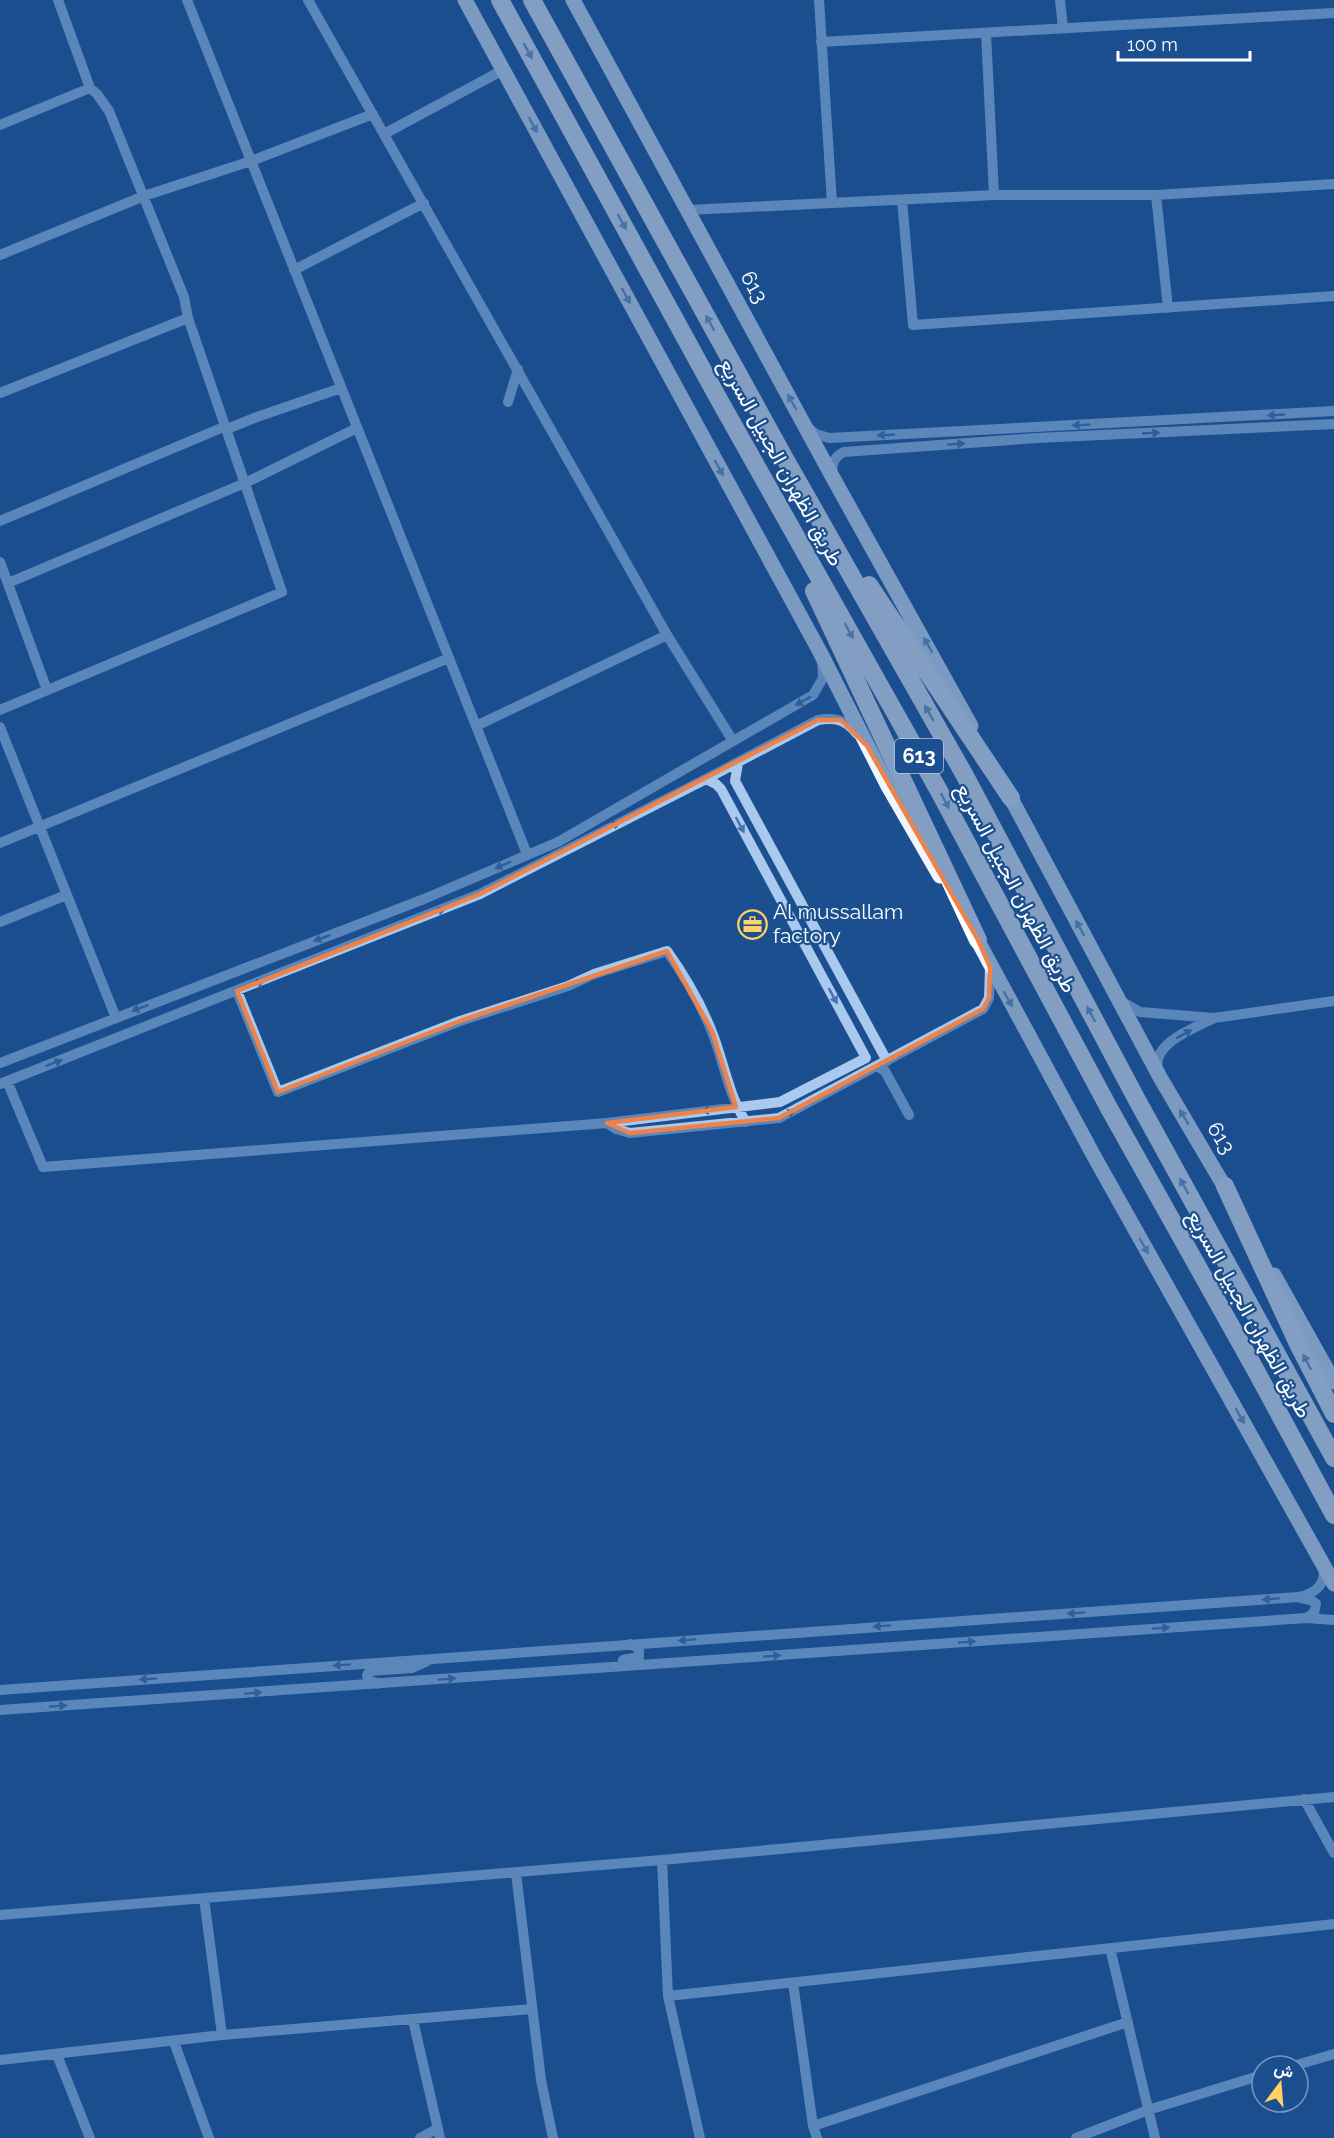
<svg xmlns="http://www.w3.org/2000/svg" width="1334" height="2138" viewBox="0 0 1334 2138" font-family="Raleway,Vazirmatn,sans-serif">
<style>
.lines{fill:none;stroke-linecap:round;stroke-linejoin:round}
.minor{stroke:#a9c9ee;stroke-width:10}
.major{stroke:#f0f6ff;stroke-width:15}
.highway{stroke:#fff;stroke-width:18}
.oneway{fill:#829ec1}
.oneway2{fill:#7b9ac1}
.oneway3{fill:#4674ac}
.marked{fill:none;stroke:#ee8249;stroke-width:4.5;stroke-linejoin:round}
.labels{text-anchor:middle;stroke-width:4.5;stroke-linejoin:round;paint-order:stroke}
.shield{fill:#1b4f8f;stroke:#bbcadd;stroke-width:1.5}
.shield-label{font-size:20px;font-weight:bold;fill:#fff}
.street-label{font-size:21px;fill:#fff;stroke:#1b4f8f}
.poi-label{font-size:21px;fill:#fff;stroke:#1b4f8f;text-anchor:start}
</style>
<rect width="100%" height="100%" fill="#1b4f8f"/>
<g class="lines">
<!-- minor -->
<path class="minor" d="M187,0L527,854
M308,0L667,635L733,741
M819,0L832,203
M1060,0L1063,28
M986,33L994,195
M821,42L1334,13
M90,88L97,94L109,111L184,297L188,318
M0,125L90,88L58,0
M384,134L503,70
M1156,195L1168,308
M902,200L913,325L1334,296
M688,210L994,195H1156L1334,184
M0,255L144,196L251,161L373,114
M294,270L424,203
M0,393L188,318L282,592L0,710
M508,402L518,369
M807,427L816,434L829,438L1334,411
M227,429L257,417L341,388
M832,476C832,465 833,457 844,452L1037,438L1334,424
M0,521L226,426
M0,562L47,690
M8,583L245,483L357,428
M476,726L667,635
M0,727L116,1018
M738,763L735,781L887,1061
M0,843L449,658
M0,922L66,895
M237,991L278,1092L460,1021L568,986L594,974L667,951C684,975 701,1004 712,1032C724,1062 728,1094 746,1122
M1121,1001L1140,1012L1214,1018C1195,1028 1151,1043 1158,1070
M1214,1018L1334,1001
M0,1063L424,899L558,842L813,695L823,678L822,661
M878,1067L885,1071L909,1115
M7,1081L43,1167L607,1123L780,1102L866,1058L721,789L716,784L706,779
M0,1084L480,894L706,779L818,720C836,717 846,720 857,734
M607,1123L616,1129L630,1133L779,1118L983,1009L989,998L990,967
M1301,1598L1311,1600L1316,1604L1314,1613L1306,1618
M623,1660L639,1657V1649L630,1644
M378,1684L368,1680L367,1675L370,1671L412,1668L428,1661
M0,1690L1298,1597C1314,1594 1327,1585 1323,1567
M0,1710L1306,1618L1334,1620
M1304,1799L1334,1853
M662,1860L668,1996L700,2138
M516,1873L541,2080L553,2138
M204,1898L222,2035
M0,1915L662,1860L1334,1797
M1110,1948L1155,2138
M793,1983L813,2126L817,2138
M668,1996L1334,1924
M413,2020L440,2138
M174,2042L209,2138
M57,2055L90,2138
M0,2060L222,2035L532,2009
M1293,2066L1334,2054
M813,2126L1128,2022
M420,2138L438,2128
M1076,2138L1148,2110L1262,2075"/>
<!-- major -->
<path class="major" d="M465,0L820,652L888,786L940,876
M573,0L832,476L971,726
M1006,789L1161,1079L1230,1196
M972,930L1095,1158L1334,1584
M1274,1275L1334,1382"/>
<!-- highway -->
<path class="highway" d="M500,0L717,396L939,791L1110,1110L1255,1369L1334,1515
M532,0L784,457L964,774L1137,1100L1334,1458
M869,585L1011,798
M814,591L978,940
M1225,1186L1299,1346L1334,1414"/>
</g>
<!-- one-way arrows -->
<defs><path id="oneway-solid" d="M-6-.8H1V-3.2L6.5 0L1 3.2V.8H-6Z" transform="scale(1.5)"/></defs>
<g class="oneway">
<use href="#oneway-solid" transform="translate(528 51) rotate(61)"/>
<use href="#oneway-solid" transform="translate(622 222) rotate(61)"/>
<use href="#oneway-solid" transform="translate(710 323) rotate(-119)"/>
<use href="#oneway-solid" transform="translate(849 631) rotate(61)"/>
<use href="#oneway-solid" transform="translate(929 713) rotate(-120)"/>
<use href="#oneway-solid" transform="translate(945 801) rotate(62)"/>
<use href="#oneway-solid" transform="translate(1091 1014) rotate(-118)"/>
<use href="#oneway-solid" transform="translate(1184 1186) rotate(-119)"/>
<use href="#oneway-solid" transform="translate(1307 1362) rotate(-117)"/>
</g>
<g class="oneway2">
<use href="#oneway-solid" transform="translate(533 125) rotate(62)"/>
<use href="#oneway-solid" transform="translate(626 296) rotate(62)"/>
<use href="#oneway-solid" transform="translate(792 402) rotate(-119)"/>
<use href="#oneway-solid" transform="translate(719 468) rotate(61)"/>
<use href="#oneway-solid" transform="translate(928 645) rotate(-120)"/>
<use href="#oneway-solid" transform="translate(1080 928) rotate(-118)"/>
<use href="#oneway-solid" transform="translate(1008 999) rotate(61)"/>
<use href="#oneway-solid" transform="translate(1184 1117) rotate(-121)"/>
<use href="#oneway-solid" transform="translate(1144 1246) rotate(61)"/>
<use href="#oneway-solid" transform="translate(1240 1416) rotate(61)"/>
</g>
<g class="oneway3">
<use href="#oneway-solid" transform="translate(1276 415) rotate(177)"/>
<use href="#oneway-solid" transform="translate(1081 425) rotate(177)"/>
<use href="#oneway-solid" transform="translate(1151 433) rotate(-3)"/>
<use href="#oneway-solid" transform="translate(886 435) rotate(177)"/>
<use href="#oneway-solid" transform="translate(956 444) rotate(-4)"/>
<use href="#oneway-solid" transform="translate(803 701) rotate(151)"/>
<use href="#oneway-solid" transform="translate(740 825) rotate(62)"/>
<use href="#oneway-solid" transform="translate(612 826) rotate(-27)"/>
<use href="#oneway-solid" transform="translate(503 865) rotate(157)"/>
<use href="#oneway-solid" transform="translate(437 912) rotate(-22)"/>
<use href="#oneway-solid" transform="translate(322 938) rotate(159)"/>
<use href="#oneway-solid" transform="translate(256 984) rotate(-22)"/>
<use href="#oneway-solid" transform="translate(833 996) rotate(62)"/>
<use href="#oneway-solid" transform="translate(140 1008) rotate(159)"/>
<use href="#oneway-solid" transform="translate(1184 1034) rotate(-29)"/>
<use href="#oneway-solid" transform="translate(54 1063) rotate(-21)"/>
<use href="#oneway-solid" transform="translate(710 1110) rotate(173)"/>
<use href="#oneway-solid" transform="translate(787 1114) rotate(-26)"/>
<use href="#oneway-solid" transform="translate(1271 1599) rotate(176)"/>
<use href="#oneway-solid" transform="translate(1076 1613) rotate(176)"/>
<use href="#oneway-solid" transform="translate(882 1626) rotate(176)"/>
<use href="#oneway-solid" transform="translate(1161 1628) rotate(-4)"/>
<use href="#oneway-solid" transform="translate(687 1640) rotate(176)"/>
<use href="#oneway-solid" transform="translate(967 1642) rotate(-4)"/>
<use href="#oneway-solid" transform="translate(772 1656) rotate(-4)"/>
<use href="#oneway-solid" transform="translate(342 1665) rotate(176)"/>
<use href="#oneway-solid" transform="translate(148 1679) rotate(176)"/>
<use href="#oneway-solid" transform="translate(447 1679) rotate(-4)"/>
<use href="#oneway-solid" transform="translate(253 1693) rotate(-4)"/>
<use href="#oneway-solid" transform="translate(58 1706) rotate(-4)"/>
</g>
<!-- marked area -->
<path d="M0 0H1334V2138H0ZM818,720H841L867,746L978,940L990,967L989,998L983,1009L779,1118L630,1133L607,1123L736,1107L712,1031L667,951L460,1021L278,1092L237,991L480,894Z" fill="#1b4f8f" fill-opacity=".55" fill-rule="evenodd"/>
<path class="marked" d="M818,720H841L867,746L978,940L990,967L989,998L983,1009L779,1118L630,1133L607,1123L736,1107L712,1031L667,951L460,1021L278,1092L237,991L480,894Z"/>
<!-- icons -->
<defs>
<symbol id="office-ring" viewBox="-11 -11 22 22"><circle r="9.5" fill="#1b4f8f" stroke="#ffd166" stroke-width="1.5"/><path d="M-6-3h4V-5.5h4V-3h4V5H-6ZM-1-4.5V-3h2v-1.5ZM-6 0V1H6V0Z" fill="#ffd166"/></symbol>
</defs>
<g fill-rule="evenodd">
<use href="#office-ring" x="736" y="908" width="33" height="33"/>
</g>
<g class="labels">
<!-- shield labels -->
<rect class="shield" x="895" y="739" width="48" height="34" rx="4.5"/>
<g class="shield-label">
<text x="919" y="763">613</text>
</g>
<!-- street labels -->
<g class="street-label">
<text transform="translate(754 287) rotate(61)" y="7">613</text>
<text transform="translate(781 462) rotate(61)" y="7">طريق الظهران الجبيل السريع</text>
<text transform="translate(1016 888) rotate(62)" y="7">طريق الظهران الجبيل السريع</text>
<text transform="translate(1221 1138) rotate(59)" y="7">613</text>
<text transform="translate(1249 1314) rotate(61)" y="7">طريق الظهران الجبيل السريع</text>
</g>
<!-- poi labels -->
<g class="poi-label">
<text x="773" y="919">Al mussallam<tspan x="773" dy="24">factory</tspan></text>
</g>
</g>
<!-- north arrow -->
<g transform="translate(1280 2084) rotate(16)"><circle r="28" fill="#1b4f8f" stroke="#7695bc" stroke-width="1.5"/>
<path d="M0-4.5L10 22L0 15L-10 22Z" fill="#ffd166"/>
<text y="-9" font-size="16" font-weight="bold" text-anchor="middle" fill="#ffffff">ش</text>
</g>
<!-- scale -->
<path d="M1118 51v9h132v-9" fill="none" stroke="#ffffff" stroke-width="3"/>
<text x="1127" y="51" font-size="18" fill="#ffffff" stroke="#1b4f8f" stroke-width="4.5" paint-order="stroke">100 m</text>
</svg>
